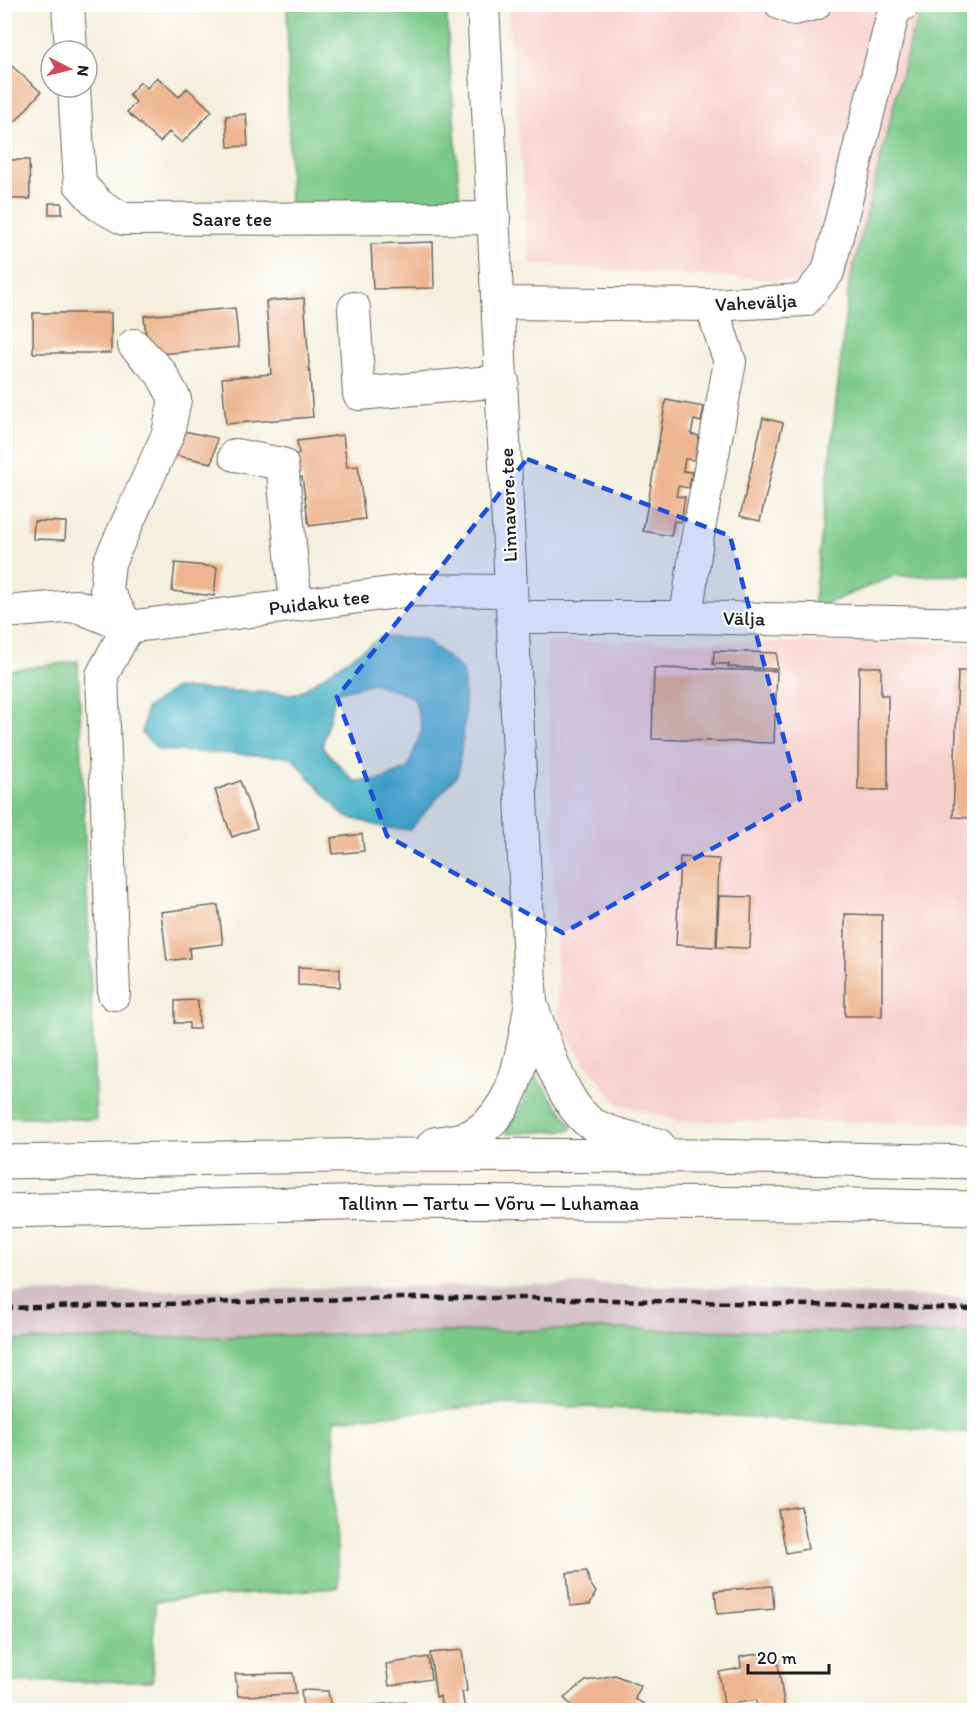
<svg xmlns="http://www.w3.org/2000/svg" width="979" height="1715" viewBox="0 0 979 1715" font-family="Itim,sans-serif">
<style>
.built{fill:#f7d0ce}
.industrial{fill:#d2bec4}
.green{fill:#79c888;stroke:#4a7252;stroke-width:1.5}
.water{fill:#47b1c5;stroke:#326670;stroke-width:1.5;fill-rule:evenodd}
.building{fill:#eeb690}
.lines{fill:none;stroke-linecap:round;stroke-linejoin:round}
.minor-casing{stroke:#686660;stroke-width:34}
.highway-casing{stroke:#686660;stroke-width:35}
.minor{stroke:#fff;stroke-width:32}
.highway{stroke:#fff;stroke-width:33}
.rail{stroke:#1c1c1c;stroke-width:4.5;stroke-dasharray:9 4.5;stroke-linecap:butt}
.marked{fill:#1d4ed8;fill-opacity:0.2;stroke:#1d4ed8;stroke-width:4.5;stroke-dasharray:12 8;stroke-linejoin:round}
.labels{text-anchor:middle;stroke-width:4.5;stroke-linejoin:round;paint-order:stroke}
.street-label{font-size:20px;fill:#1c1c1c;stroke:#fff}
</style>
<rect width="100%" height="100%" fill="#fff"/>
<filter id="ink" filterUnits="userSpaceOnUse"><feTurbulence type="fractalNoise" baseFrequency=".0167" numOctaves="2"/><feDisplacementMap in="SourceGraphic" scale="12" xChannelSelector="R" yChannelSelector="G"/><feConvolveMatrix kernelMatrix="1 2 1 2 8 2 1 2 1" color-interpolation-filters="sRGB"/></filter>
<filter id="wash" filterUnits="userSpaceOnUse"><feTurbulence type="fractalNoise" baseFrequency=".008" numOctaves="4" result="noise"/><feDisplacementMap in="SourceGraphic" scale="24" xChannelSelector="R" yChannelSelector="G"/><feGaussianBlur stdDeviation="1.35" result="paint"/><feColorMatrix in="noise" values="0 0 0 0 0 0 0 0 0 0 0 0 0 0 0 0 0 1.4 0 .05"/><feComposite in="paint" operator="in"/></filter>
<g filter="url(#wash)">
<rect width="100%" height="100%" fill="#f4f0de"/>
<!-- built -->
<path class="built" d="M507,5H925L911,36L849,285L530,265Z
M546,641L974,643V1123L679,1121L617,1103L559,1028Z"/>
<!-- industrial -->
<path class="industrial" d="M600,1284L974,1298V1334L604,1329L5,1341L4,1293Z"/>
<!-- green -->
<path class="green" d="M287,5H446L460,203L290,206Z
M925,5H974V575L894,576L813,609L849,285L911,36Z
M78,661L96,1120L5,1116V671Z
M535,1076L572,1125L571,1130L507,1134L506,1130L524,1102L530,1078Z
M604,1329L974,1334V1433L636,1409L500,1404L334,1420L338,1588L155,1601L153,1681L5,1682V1341Z"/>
<!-- water -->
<path class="water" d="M381,637L425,639L464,671L465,718L458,774L410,830L386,828L344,816L291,757L159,750L142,734L146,709L175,688L297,694ZM373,683L414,698L422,729L408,768L381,780L354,781L322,747L336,693Z"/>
<g id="blocks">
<!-- building -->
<path class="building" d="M4,59L41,92L15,122L4,112Z
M157,77L179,97L187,88L212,111L182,143L169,132L160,142L127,112L136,102L129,95L140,82L147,88Z
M246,114L248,146L228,147L226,116Z
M5,160H29L30,199H5Z
M49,203H62V214H49Z
M433,242L434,288L373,289L371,244Z
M304,298L313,417L226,424L222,378L271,374L266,301Z
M235,308L239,347L148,355L144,316Z
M33,313H111V353H33Z
M666,400L704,407L701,422L694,420L691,434L699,436L695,460L685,459L683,471L692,472L689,488L678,486L676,496L685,497L681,522L674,521L671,536L643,531Z
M763,418L783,423L760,521L740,516Z
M179,430L217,438L212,463L174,455Z
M343,435L347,467L358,466L365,519L309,526L302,477L293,478L290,455L299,454L297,441Z
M34,521L66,522L65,540L33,539Z
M175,563L217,567L214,596L172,591Z
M714,651L777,653V669L728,667L729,664H713Z
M859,667H881V695H888V790H858Z
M654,668L777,671L774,743L652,739Z
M958,671H974V818L953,817Z
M240,781L257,828L232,837L215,790Z
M362,834L364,851L333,854L331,838Z
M680,857L719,859L716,947L676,945Z
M719,896L752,897L750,948L717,947Z
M218,905L223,944L189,948L190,958L167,961L161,912Z
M845,914L882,915V1016H845Z
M298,967L340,969V987L298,985Z
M198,1000L199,1029H189V1023H175V1001Z
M801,1506L808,1549L786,1553L778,1510Z
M587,1571L589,1582L596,1592L590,1604L570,1606L567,1573Z
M772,1586L774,1609L717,1614L715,1591Z
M462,1650L467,1691L462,1692L465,1710H442L440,1696L436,1697L430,1653Z
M776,1651L785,1710H757L756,1700L724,1705L719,1672L741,1668L740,1657Z
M428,1657L431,1679L389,1686L386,1664Z
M293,1673L296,1694L238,1696L235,1674Z
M615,1675L641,1686L635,1699L644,1704L642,1710H570L573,1707L564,1698L586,1681Z
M301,1690L328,1691L331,1710H303Z
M405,1702L406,1710H364L363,1706Z"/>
</g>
</g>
<g filter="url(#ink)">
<use href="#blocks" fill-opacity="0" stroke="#686660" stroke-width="1.5"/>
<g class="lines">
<defs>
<path id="minor" d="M68,4L71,51
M483,4L531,1005
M781,4L794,9L815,4
M74,87L80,184L99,205L124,219L494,218
M497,303L711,305L805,300L828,272L894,10L904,4
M354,308L359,394L503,381
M235,455L282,464L296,605
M4,612L77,606L128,627L413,590L511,591
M513,617H686L974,624
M686,617L697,540L730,362L711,305
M128,627L106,590L109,563L168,434L175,399L161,373L134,345
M114,994L102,675L128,627"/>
<path id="highway" d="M531,1005C544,1039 560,1099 588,1121C601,1132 641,1141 658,1145
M434,1144C446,1142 461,1141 471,1136C518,1111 522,1051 531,1005
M4,1162L382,1155L708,1156L974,1162
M4,1211L380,1202L815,1204L974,1208"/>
</defs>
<!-- minor casing -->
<use href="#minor" class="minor-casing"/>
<!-- highway casing -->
<use href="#highway" class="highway-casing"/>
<!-- minor -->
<use href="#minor" class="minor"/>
<!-- highway -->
<use href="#highway" class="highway"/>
<!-- rail -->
<path class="rail" d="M4,1308L401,1298H533L974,1309"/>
</g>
</g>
<!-- marked area -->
<path class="marked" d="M527,459L730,536L800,799L563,933L387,836L337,697Z"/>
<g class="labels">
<!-- street labels -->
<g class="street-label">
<text x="232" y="226">Saare tee</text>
<text transform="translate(756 302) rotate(-3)" y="7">Vahevälja</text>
<text transform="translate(508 505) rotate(-92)" y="7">Linnavere tee</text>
<text transform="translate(319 602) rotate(-7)" y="7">Puidaku tee</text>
<text transform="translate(744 618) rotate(1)" y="7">Välja</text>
<text x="489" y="1210">Tallinn — Tartu — Võru — Luhamaa</text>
</g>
</g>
<!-- margin -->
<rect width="979" height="1715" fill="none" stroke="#fff" stroke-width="24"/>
<!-- north arrow -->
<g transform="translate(69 69) rotate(97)"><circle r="28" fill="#ffffff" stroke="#a4a4a4" stroke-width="1.5"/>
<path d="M0-4.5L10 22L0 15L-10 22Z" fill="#d1495b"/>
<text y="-9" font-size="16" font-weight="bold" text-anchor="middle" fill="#1c1c1c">N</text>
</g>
<!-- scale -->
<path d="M748 1664v9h81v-9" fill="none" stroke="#1c1c1c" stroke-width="3"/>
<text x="757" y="1664" font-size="18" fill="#1c1c1c" stroke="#ffffff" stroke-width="4.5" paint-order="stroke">20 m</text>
</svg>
